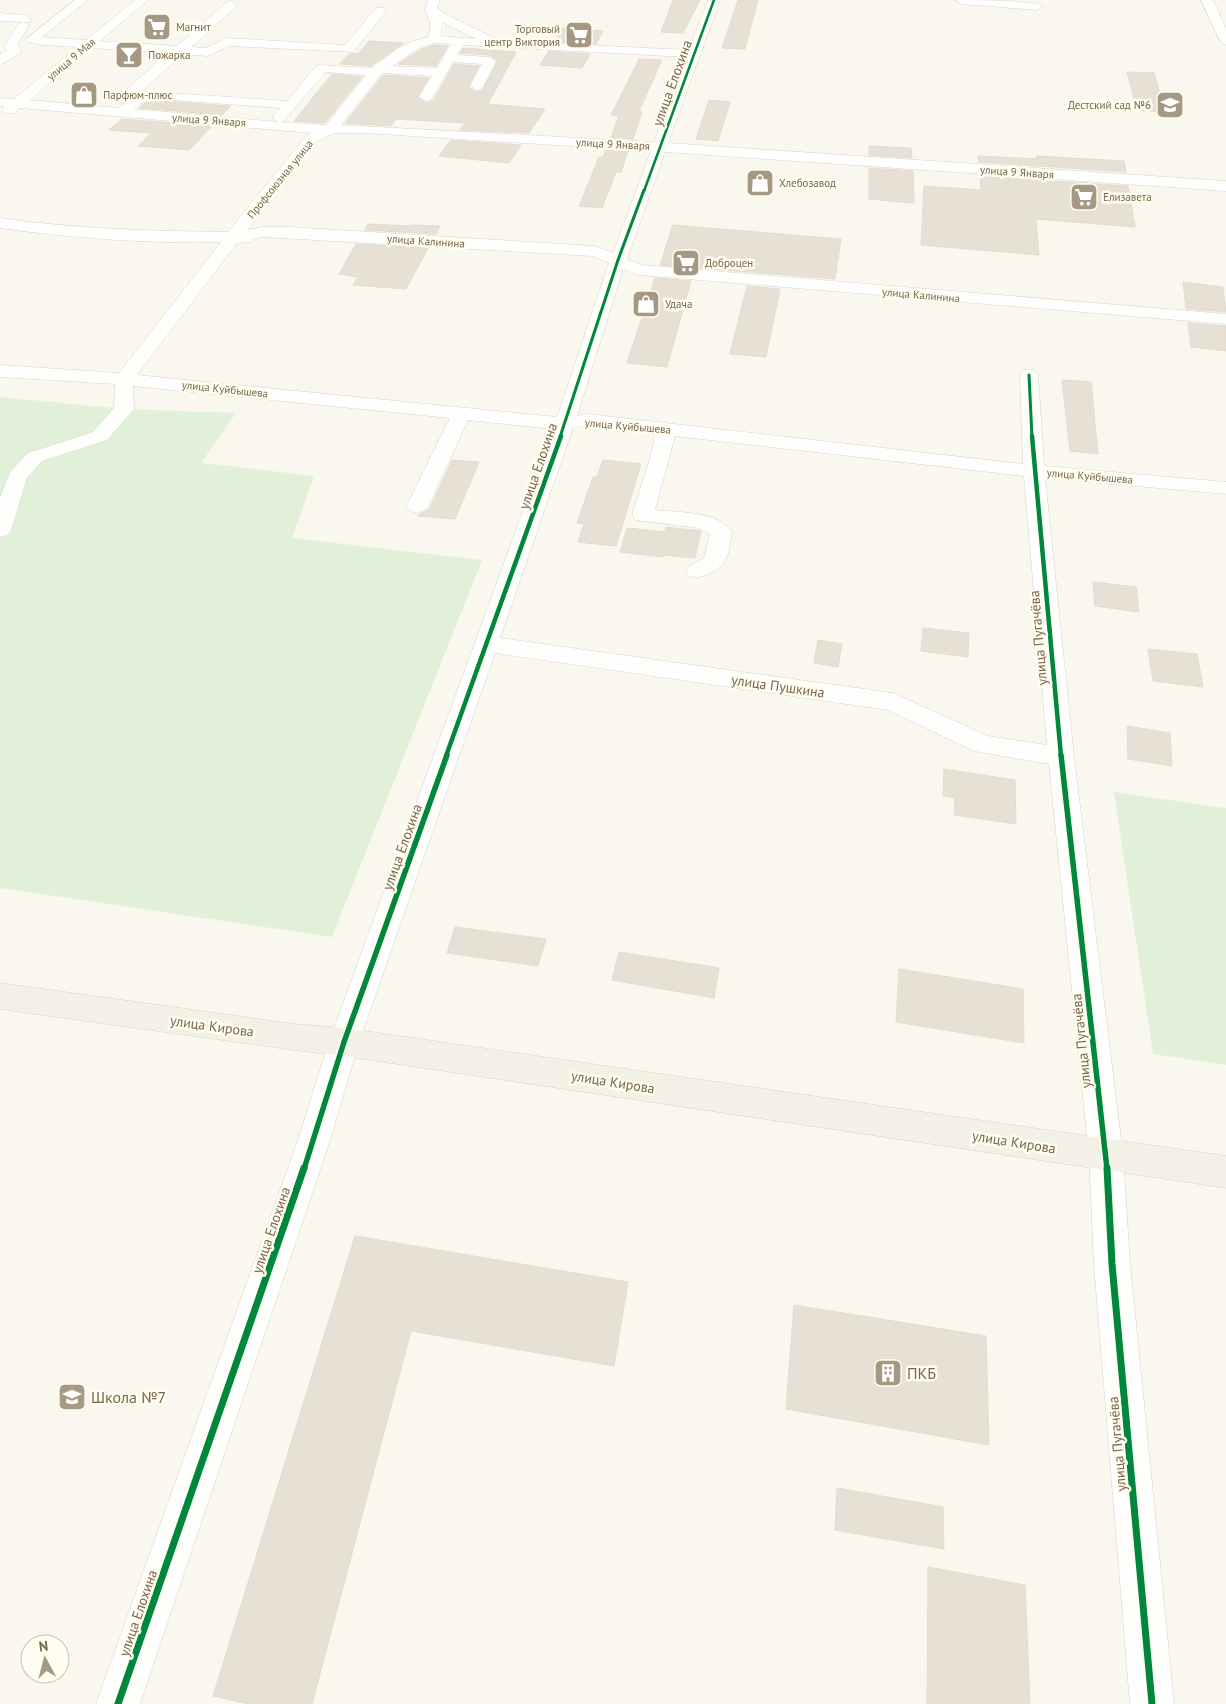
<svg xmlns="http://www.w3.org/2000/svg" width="1226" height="1704" viewBox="0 0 1226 1704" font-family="'PT Sans',sans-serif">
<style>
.green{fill:#e1f1d9}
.building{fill:#e6e0d5;stroke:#e2dcd0}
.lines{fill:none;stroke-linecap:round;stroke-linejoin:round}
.minor-casing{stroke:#d7d3c9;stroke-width:1}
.major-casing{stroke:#d8d2c7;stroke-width:1}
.minor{fill:#fefefc;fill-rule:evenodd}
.major{fill:#f3f1e6;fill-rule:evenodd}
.cycleway-far4-casing{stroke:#fffdf1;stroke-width:4}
.cycleway-far3-casing{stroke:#fffdf1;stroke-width:5}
.cycleway-far2-casing{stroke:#fffdf1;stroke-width:7}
.cycleway-far1-casing{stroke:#fffdf1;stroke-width:9}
.cycleway-casing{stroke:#fffdf1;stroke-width:10}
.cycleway-far4{stroke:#00873e;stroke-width:2.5}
.cycleway-far3{stroke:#00873e;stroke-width:3}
.cycleway-far2{stroke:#00873e;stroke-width:4.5}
.cycleway-far1{stroke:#00873e;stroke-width:5.5}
.cycleway{stroke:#00873e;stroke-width:7}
.labels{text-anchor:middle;stroke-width:5;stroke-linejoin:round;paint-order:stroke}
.far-poi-label{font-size:11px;fill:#7a674b;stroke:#fffdf1;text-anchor:start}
.far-street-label{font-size:11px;fill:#7a674b;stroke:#fffdf1}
.street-label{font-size:14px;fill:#7a674b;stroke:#fffdf1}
.near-poi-label{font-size:16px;fill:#7a674b;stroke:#fffdf1;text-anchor:start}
</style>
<rect width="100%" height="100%" fill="#f9f7ee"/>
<!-- green -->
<path class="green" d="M0,397L124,409L236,413L201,463L314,476L292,538L482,560L332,937L0,888Z
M1114,792L1226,808V1065L1153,1054Z"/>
<!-- building -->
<path class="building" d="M673,0H700L683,33L661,32Z
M738,0H758L745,49L722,48Z
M563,28L603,31L596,44L554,42Z
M369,41L404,43L371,66L340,64L349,54L359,53Z
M434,45L448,46L436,66L398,64L422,49Z
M463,48L516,52L488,104L545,109L529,133L460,130L465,123L396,119L391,126L345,123L383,75L429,78L417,97L426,103L433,101L454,64L479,66L468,87L476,92L482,91L498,61L490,55L460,53Z
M549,51L590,54L582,68L540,65Z
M639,59L662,60L639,111L642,112L633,139L611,138L619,116L611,115Z
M1127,72L1154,73L1165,112L1137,110Z
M332,74L362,77L325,123L294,121Z
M148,100L231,106L222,115L139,108Z
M709,100L730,102L718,141L696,139Z
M122,119L212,126L189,150L138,146L151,133L109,130Z
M451,140L521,145L509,163L439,156Z
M869,146L911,148L912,158L869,155Z
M606,150L628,151L621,172H616L602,208L579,206L599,157H603Z
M978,156L1037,159L1036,156L1124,161L1126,172L979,162Z
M869,168L913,171L914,203L869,199Z
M980,176L1128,186L1135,227L1036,219L1039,255L921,245L924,186L981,190Z
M368,224L410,226L411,225L440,226L436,234L365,230Z
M673,225L841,239L835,279L660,265Z
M356,244L428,248L406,289L353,285L358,277L339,274Z
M655,278L691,281L667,367L627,363Z
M1183,282L1223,287L1226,312L1186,309Z
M747,286L780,289L766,357L730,354Z
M1188,323L1226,326V351L1191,347Z
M1062,380L1091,382L1098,454L1070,451Z
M452,460L479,462L455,519L418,516L430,508Z
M603,460L641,464L616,546L578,542L584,524L577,523L593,477H597Z
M666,527L701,531L695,558L663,555V557L620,552L627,528L665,532Z
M1093,582L1136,587L1139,612L1095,606Z
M923,628L969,633L968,657L921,651Z
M818,640L842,644L838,667L814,663Z
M1148,649L1197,654L1203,687L1153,681Z
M1127,726L1170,733L1172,766L1128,759Z
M944,769L1015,780L1016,824L954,815L955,798L943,796Z
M455,927L546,939L538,966L447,953Z
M619,952L719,968L714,998L612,980Z
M899,969L1023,989L1024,1043L896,1022Z
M355,1236L628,1282L614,1366L411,1331L312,1704H249L213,1696Z
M794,1305L986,1336L989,1445L786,1409Z
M837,1488L943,1507L944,1549L835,1530Z
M928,1567L1025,1585L1030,1704H927Z"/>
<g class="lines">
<defs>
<path id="minor" d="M75,0H88L42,37L86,40L135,0H148L100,41L177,46L227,2L231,1L237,5L235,8L191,47L206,48L227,38L345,45L376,8H384L386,11L384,14L353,52L229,46L208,56L183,54L142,91L287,101L317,65L372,68L397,49L413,41L429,37L430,23L425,9L428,0H440L437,8L443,13L500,41L689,50L708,0H720L668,143L1226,181V191L665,152L627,259L642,265L1226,314V324L639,275L623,269L577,416L587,414L1023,464L1020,375L1022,371L1029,369L1036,371L1038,375L1044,466L1226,482V494L1045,478L1074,757L1123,1156L1130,1264L1174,1704H1130L1094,1264L1089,1156L1049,764L974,751L888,710L495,653L359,1042L330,1140L140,1704H96L298,1140L329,1042L553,429L468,420L428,507L424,511L417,513L410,511L406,507L450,418L133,386L134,409L107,440L42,461L27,478L11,530L8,535L0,537V497L10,472L28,453L93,432L114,408L115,384L0,377V365L119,373L221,242C147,244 72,238 0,228V218C76,229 152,231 228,232L306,136L311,133L20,108L14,113H4L2,110L5,107L0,106V98L14,99L77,47L41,45L28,42L26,39ZM442,22L476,39L441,36ZM435,43L451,44L437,68L392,66L421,47ZM463,45L686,57L654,142L341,125L382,73L432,76L419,97L426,101L431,100L453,62L482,64L470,86L477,90L482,89L496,61L490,57L457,55ZM92,48L168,53L119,96L117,99L119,102L125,103L118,108L29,100ZM325,72L366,75L326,125L280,122L284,121ZM147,98L280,108L272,118L278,122L134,109ZM334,133H365L651,151L613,253L595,246L289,227H263L247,230L316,142ZM263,237L592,256L609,263L557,417L137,375L237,243L251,242L253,239ZM587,426L655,434L651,455L632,515L635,520L699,528L710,534L704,558L689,566L686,571L689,576C698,578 703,577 712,572C730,563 728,551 732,532C717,510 679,513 655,510L675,436L1024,476L1047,745L988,736L893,693L500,638L573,428Z
M955,0C970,0 1034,0 1043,6L1037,10L961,4Z
M1201,0H1213L1226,28V45L1220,41Z
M0,13L26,15L32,19L30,22H24L29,26L17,45L21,50L20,53L0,65V55L7,50L4,46L19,23L23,22L0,21Z"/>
<path id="major" d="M0,983L294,1024L344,1028L1226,1156V1188L344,1056L294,1050L0,1009Z"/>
</defs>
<!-- minor casing -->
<use href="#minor" class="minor-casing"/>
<!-- major casing -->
<use href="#major" class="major-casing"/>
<!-- minor -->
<use href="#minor" class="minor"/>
<!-- major -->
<use href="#major" class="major"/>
<defs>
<path id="cycleway-far4" d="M644,191L714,0"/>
<path id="cycleway-far3" d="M1029,375L1032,437
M560,437L618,260L644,190"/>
<path id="cycleway-far2" d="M1032,436L1061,756
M446,756L561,436"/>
<path id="cycleway-far1" d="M1061,755L1107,1169
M304,1169L344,1042L447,755"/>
<path id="cycleway" d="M1107,1168L1112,1264L1152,1704
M118,1704L304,1168"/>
</defs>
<!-- cycleway-far4 casing -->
<use href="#cycleway-far4" class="cycleway-far4-casing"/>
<!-- cycleway-far3 casing -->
<use href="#cycleway-far3" class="cycleway-far3-casing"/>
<!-- cycleway-far2 casing -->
<use href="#cycleway-far2" class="cycleway-far2-casing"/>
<!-- cycleway-far1 casing -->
<use href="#cycleway-far1" class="cycleway-far1-casing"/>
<!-- cycleway casing -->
<use href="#cycleway" class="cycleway-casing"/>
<!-- cycleway-far4 -->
<use href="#cycleway-far4" class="cycleway-far4"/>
<!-- cycleway-far3 -->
<use href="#cycleway-far3" class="cycleway-far3"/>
<!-- cycleway-far2 -->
<use href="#cycleway-far2" class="cycleway-far2"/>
<!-- cycleway-far1 -->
<use href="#cycleway-far1" class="cycleway-far1"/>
<!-- cycleway -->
<use href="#cycleway" class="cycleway"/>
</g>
<!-- icons -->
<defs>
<symbol id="supermarket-square" viewBox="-11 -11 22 22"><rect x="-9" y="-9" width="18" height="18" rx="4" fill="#a69984" stroke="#fffdf1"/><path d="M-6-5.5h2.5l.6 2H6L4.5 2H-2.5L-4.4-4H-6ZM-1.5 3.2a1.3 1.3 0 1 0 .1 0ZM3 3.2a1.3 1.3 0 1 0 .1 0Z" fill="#fff"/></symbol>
<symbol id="bar-square" viewBox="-11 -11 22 22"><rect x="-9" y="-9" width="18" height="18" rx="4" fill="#a69984" stroke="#fffdf1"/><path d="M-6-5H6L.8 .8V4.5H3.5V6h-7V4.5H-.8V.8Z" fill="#fff"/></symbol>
<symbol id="shop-square" viewBox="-11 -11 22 22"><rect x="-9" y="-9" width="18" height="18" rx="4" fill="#a69984" stroke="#fffdf1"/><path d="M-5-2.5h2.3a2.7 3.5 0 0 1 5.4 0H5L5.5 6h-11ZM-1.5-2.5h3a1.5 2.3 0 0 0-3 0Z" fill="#fff"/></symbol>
<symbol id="school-square" viewBox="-11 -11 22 22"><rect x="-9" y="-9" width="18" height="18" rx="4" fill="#a69984" stroke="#fffdf1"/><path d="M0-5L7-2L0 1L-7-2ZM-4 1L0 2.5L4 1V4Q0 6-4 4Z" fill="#fff"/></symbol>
<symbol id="building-square" viewBox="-11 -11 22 22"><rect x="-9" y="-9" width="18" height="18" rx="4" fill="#a69984" stroke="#fffdf1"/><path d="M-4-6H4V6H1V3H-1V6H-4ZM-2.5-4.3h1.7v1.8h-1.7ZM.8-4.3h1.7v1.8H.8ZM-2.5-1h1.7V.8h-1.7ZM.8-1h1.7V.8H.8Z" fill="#fff"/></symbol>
</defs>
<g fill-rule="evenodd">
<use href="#supermarket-square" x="141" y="11" width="32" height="32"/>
<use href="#supermarket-square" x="563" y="19" width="32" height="32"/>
<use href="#bar-square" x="113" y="39" width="32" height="32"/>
<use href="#shop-square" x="68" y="79" width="32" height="32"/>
<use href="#school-square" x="1154" y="89" width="32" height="32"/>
<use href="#shop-square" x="744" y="167" width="32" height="32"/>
<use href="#supermarket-square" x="1068" y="181" width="32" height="32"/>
<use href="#supermarket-square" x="670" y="247" width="32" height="32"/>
<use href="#shop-square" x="630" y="288" width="32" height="32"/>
<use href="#building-square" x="872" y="1357" width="32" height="32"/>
<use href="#school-square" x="56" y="1381" width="32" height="32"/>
</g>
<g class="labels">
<!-- far-poi labels -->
<g class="far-poi-label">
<text x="176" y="31">Магнит</text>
<text x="560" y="33" text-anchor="end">Торговый<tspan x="560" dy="13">центр Виктория</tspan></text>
<text x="148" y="59">Пожарка</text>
<text x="103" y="99">Парфюм-плюс</text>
<text x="1151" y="109" text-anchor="end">Дестский сад №6</text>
<text x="779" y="187">Хлебозавод</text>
<text x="1103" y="201">Елизавета</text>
<text x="705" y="267">Доброцен</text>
<text x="665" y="308">Удача</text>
</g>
<!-- far-street labels -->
<g class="far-street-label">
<text transform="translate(71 59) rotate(-40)" y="4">улица 9 Мая</text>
<text transform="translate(209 120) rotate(4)" y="4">улица 9 Января</text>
<text transform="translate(613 144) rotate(3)" y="4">улица 9 Января</text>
<text transform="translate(1017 172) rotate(4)" y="4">улица 9 Января</text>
<text transform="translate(280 179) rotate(-51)" y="4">Профсоюзная улица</text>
<text transform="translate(426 241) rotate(4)" y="4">улица Калинина</text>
<text transform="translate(921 295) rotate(5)" y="4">улица Калинина</text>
<text transform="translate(225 389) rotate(6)" y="4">улица Куйбышева</text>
<text transform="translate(628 426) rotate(5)" y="4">улица Куйбышева</text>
<text transform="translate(1090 476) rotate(5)" y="4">улица Куйбышева</text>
</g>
<!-- street labels -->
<g class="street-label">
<text transform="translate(672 83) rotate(-70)" y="5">улица Елохина</text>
<text transform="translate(538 466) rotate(-71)" y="5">улица Елохина</text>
<text transform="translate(1038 638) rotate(-95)" y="5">улица Пугачёва</text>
<text transform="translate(778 686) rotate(8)" y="5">улица Пушкина</text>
<text transform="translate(402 847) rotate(-70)" y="5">улица Елохина</text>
<text transform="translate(212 1026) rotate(8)" y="5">улица Кирова</text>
<text transform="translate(1081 1041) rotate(-96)" y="5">улица Пугачёва</text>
<text transform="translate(613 1082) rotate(9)" y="5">улица Кирова</text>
<text transform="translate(1014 1142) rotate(9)" y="5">улица Кирова</text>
<text transform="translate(271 1230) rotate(-71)" y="5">улица Елохина</text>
<text transform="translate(1117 1444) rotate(-95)" y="5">улица Пугачёва</text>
<text transform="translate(138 1613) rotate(-71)" y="5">улица Елохина</text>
</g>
<!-- near-poi labels -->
<g class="near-poi-label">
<text x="907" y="1379">ПКБ</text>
<text x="91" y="1403">Школа №7</text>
</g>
</g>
<!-- north arrow -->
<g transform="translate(45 1659) rotate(353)"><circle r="24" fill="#fffdf1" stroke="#cac1af"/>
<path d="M0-4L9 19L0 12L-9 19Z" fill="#a69984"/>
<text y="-8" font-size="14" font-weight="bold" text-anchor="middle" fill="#7a674b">N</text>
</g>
</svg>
